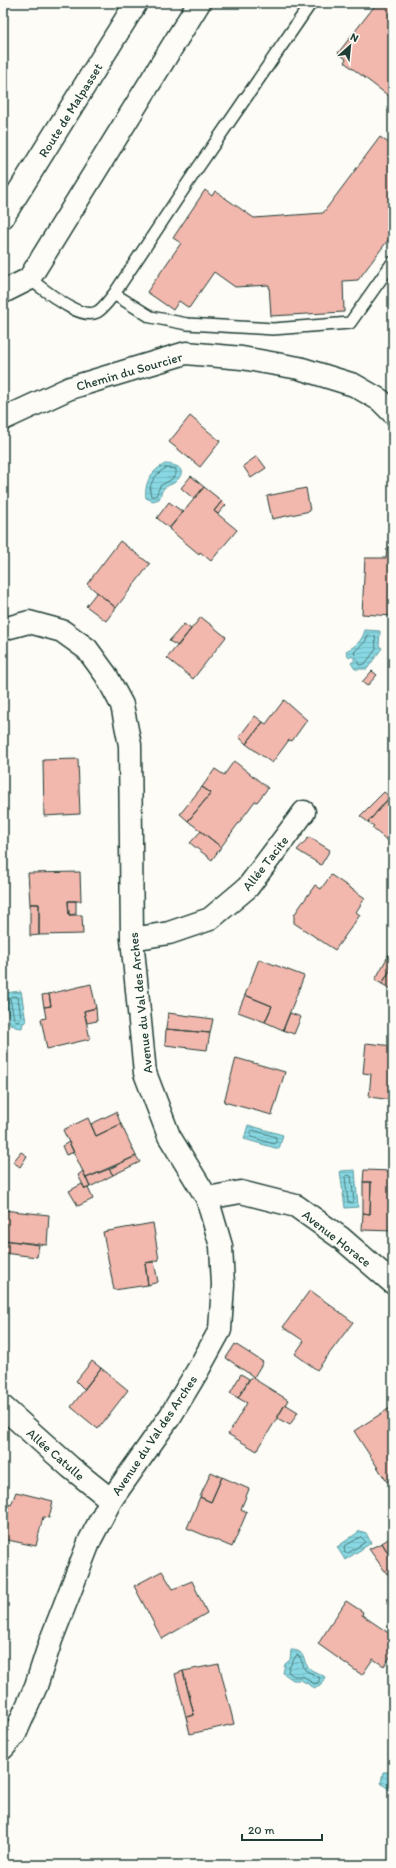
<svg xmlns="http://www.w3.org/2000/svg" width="396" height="1868" viewBox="0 0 396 1868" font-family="Itim,sans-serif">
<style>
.water{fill:url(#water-rules);stroke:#5e9a9d}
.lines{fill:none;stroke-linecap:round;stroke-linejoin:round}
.shore{stroke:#497b7a;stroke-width:1}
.building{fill:#f2b7ad;stroke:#1f3d34}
.lane-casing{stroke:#1f3d34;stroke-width:14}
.street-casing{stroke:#1f3d34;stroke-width:25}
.secondary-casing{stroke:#1f3d34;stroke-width:25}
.lane{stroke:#fdfcf7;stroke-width:11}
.street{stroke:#fdfcf7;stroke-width:22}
.secondary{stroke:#fdfcf7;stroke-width:22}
.labels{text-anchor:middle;stroke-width:4;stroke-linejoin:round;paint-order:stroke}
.street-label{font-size:13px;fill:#1f3d34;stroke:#fdfcf7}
</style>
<defs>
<pattern id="water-rules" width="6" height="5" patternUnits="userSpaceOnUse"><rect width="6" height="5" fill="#88d8e3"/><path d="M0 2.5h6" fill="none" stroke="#75bac3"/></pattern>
</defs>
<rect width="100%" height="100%" fill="#fdfcf7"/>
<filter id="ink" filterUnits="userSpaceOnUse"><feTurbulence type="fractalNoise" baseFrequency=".025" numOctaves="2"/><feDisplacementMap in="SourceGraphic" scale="8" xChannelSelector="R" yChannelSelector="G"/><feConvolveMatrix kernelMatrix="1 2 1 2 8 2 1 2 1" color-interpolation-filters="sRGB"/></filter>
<g filter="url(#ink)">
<!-- water -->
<path class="water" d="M165,464C177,464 189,470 175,482C172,485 167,485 164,488C161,491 161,496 159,499L153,501L146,498C144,483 151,471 165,464Z
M365,630L380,631L379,646L382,648L367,669H355L351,663L355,660L352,656L349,658L346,651C356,646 362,641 365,630Z
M21,991L26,1022L23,1023L22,1028L15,1027L13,1024L10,1025L5,993Z
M248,1125L283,1135L279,1149L244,1139Z
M355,1170L358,1207L345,1208L340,1171Z
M360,1531L366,1533L371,1543L345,1560L337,1547Z
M291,1650C305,1650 302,1659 308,1667C311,1671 321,1674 325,1677L320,1686L315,1688L301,1680H293L283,1673L285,1664L290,1660Z
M392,1769L393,1770V1793L381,1783L383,1772H390Z"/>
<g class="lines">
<!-- shore -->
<path class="shore" d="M166,468L176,469V474L172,479L160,486L156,496H151C147,485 156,473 166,468Z
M368,635L375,636L376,649L365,664L359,665L354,652L365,642Z
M12,996L18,997L21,1018L18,1022L14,1019L10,998Z
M253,1130L276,1137V1143L274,1144L251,1137V1132Z
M347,1175L351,1176L354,1201L352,1203L348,1202L345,1177Z
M361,1537L365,1541L364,1543L348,1553H345L344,1547Z
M297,1655L300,1657L305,1670L320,1678L318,1683L314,1684L303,1676H294L288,1672L289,1668Z"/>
</g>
<!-- building -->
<path class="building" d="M377,3H393V93L390,97L344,62L346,59L338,53Z
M380,137L393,146V243L388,240L358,280L343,281L344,312L271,316L269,285L235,287L214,272L189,308L179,301L173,310L147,292L181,243L173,238L205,190L212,196L215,191L254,218L323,213Z
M190,416L220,441L219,443L200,467L169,442Z
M257,456L266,468L251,478L243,466Z
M191,476L204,487L194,499L181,488Z
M204,487L222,501L214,511L237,530L211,561L200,552L199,554L169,529Z
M306,488L310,511L272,519L267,496Z
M222,501L226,505L218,514L214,511Z
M169,502L183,512L169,528L157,518Z
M120,541L150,564L116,608L87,584Z
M387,548L393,549V616L362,614L365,558H386Z
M97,592L116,608L106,621L86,606Z
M201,617L226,637L193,679L167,658Z
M184,624L191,629L178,646L169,641Z
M372,671L377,675L367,686L362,682Z
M284,700L307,720L292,741L289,740L272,763L246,744L263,722L266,724Z
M255,716L263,722L246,744L239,737Z
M78,759L80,814L44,816L43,760Z
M234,761L268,788L257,802L255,801L221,847L188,821L211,793L202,787L215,769L224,775Z
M202,787L211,793L188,821L180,814Z
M384,792L390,797L368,822L360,816Z
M393,793V845L372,828L374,826L368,822Z
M201,831L221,847L212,860L190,843Z
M309,837L330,850L321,865L297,850Z
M80,872L81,901H68L69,915H82L83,934L39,935V904H30L28,873Z
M331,875L365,898L356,912L360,915L335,950L294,923V915L315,885L321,889Z
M68,901H76V914L69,915Z
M30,904H39V935L30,936Z
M393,947V962L387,958Z
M387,958L393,962V965L382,984L375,980Z
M259,959L304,976L283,1030L265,1022L272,1006L245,995Z
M393,965V990L382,984Z
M91,984L96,1008L84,1011L90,1039L47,1049L41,1019L46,1018L44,1007L51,1006L49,994Z
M49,994L51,1006L44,1007L42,995Z
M245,995L272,1006L265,1022L238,1012Z
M96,1008L97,1021L87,1023L84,1011Z
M168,1013L213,1019L210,1033L166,1029Z
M290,1013L301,1017L294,1034L283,1030Z
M166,1029L210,1033L207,1050L165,1045Z
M366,1043L393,1046V1100L369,1097L371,1074L363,1073Z
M236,1058L285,1072L272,1115L224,1102Z
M116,1112L121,1124L96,1136L91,1124Z
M88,1118L96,1136L121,1124L136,1156L86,1178L63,1130Z
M69,1142L74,1152L66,1155L62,1146Z
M21,1152L27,1156L20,1167L13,1162Z
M136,1156L140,1162L113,1175L109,1169Z
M109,1169L113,1175L90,1187L86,1178Z
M364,1170L393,1171V1231L362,1230L363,1213L370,1214L371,1182H363Z
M83,1171L90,1187L85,1189L78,1175Z
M363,1182H371L370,1214L363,1213Z
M82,1184L85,1189L88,1188L93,1199L78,1206L69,1191Z
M3,1210L49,1215L47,1245L3,1240Z
M153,1223L159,1260L145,1263L148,1285L114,1290L103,1232Z
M3,1240L39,1245L37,1257L3,1253Z
M154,1262L158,1282L148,1285L145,1263Z
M310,1290L353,1322L317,1370L295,1354L304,1341L283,1327Z
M235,1344L263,1362L254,1377L226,1358Z
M92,1361L101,1368L84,1389L76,1381Z
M101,1368L128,1390L98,1429L71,1407Z
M241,1374L249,1379L238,1398L230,1393Z
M251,1377L288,1400L257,1451L228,1434L247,1403L238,1398Z
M285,1404L298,1412L290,1425L277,1418Z
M393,1406V1478L387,1482L354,1431Z
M211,1472L222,1477L211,1502L200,1497Z
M222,1477L249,1489L241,1509L247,1512L232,1547L187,1528L200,1497L211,1502Z
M16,1492L53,1501L49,1518L43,1517L36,1546L3,1539V1503L11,1505Z
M393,1536V1561L382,1543Z
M382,1543L393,1561V1570L387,1574L369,1549Z
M162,1571L173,1589L192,1581L207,1613L162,1639L134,1586Z
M346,1601L363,1612L362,1615L393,1636V1653L384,1666L373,1659L362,1675L318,1644Z
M219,1664L234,1724L190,1734L186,1717L194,1715L183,1671Z
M183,1671L194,1715L186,1717L175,1674Z"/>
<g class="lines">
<defs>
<path id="lane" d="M29,279C45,289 79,321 97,312C103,309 109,300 114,294L195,172L311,3
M114,294L151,317L187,324L273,329L350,323L393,262"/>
<path id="street" d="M3,292L29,279L199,3
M3,419L70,388L186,353L242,358L299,368L354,385L380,400L393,413
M3,629L29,622L62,631L87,649L106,675L122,705L130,745L132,939L145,1073L169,1136L207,1198L221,1246L223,1285L220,1330L198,1370L171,1415L111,1500L90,1540L51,1640L36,1686L15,1734L3,1748
M132,939L169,933L210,919L248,887L304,812
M207,1198L241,1192L296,1206L341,1238L393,1283
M3,1407L70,1467L111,1500"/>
<path id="secondary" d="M3,217L136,3"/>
</defs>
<!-- lane casing -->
<use href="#lane" class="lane-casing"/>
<!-- street casing -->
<use href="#street" class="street-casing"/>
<!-- secondary casing -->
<use href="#secondary" class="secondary-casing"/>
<!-- lane -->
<use href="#lane" class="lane"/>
<!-- street -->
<use href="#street" class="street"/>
<!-- secondary -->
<use href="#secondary" class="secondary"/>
</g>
</g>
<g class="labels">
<!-- street labels -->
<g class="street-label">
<text transform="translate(70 110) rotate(-58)" y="5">Route de Malpasset</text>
<text transform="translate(129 371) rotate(-16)" y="5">Chemin du Sourcier</text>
<text transform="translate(265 863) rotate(-52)" y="5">Allée Tacite</text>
<text transform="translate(140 1003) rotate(-96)" y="5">Avenue du Val des Arches</text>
<text transform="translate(337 1238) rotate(38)" y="5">Avenue Horace</text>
<text transform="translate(154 1435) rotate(-56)" y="5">Avenue du Val des Arches</text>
<text transform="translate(56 1454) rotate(41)" y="5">Allée Catulle</text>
</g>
</g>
<!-- margin -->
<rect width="396" height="1868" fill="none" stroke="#fdfcf7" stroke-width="16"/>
<rect x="8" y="8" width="380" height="1852" fill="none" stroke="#1f3d34" stroke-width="1.5" filter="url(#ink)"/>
<!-- north arrow -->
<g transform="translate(350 46) rotate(27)" stroke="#fdfcf7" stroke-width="3" paint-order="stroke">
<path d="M0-3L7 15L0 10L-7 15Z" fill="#1f3d34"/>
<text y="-6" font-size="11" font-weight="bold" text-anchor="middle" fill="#1f3d34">N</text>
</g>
<!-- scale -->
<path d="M242 1834v6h80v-6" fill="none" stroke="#1f3d34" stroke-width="2"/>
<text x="248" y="1834" font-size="12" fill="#1f3d34" stroke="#fdfcf7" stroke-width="3" paint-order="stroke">20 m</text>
</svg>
